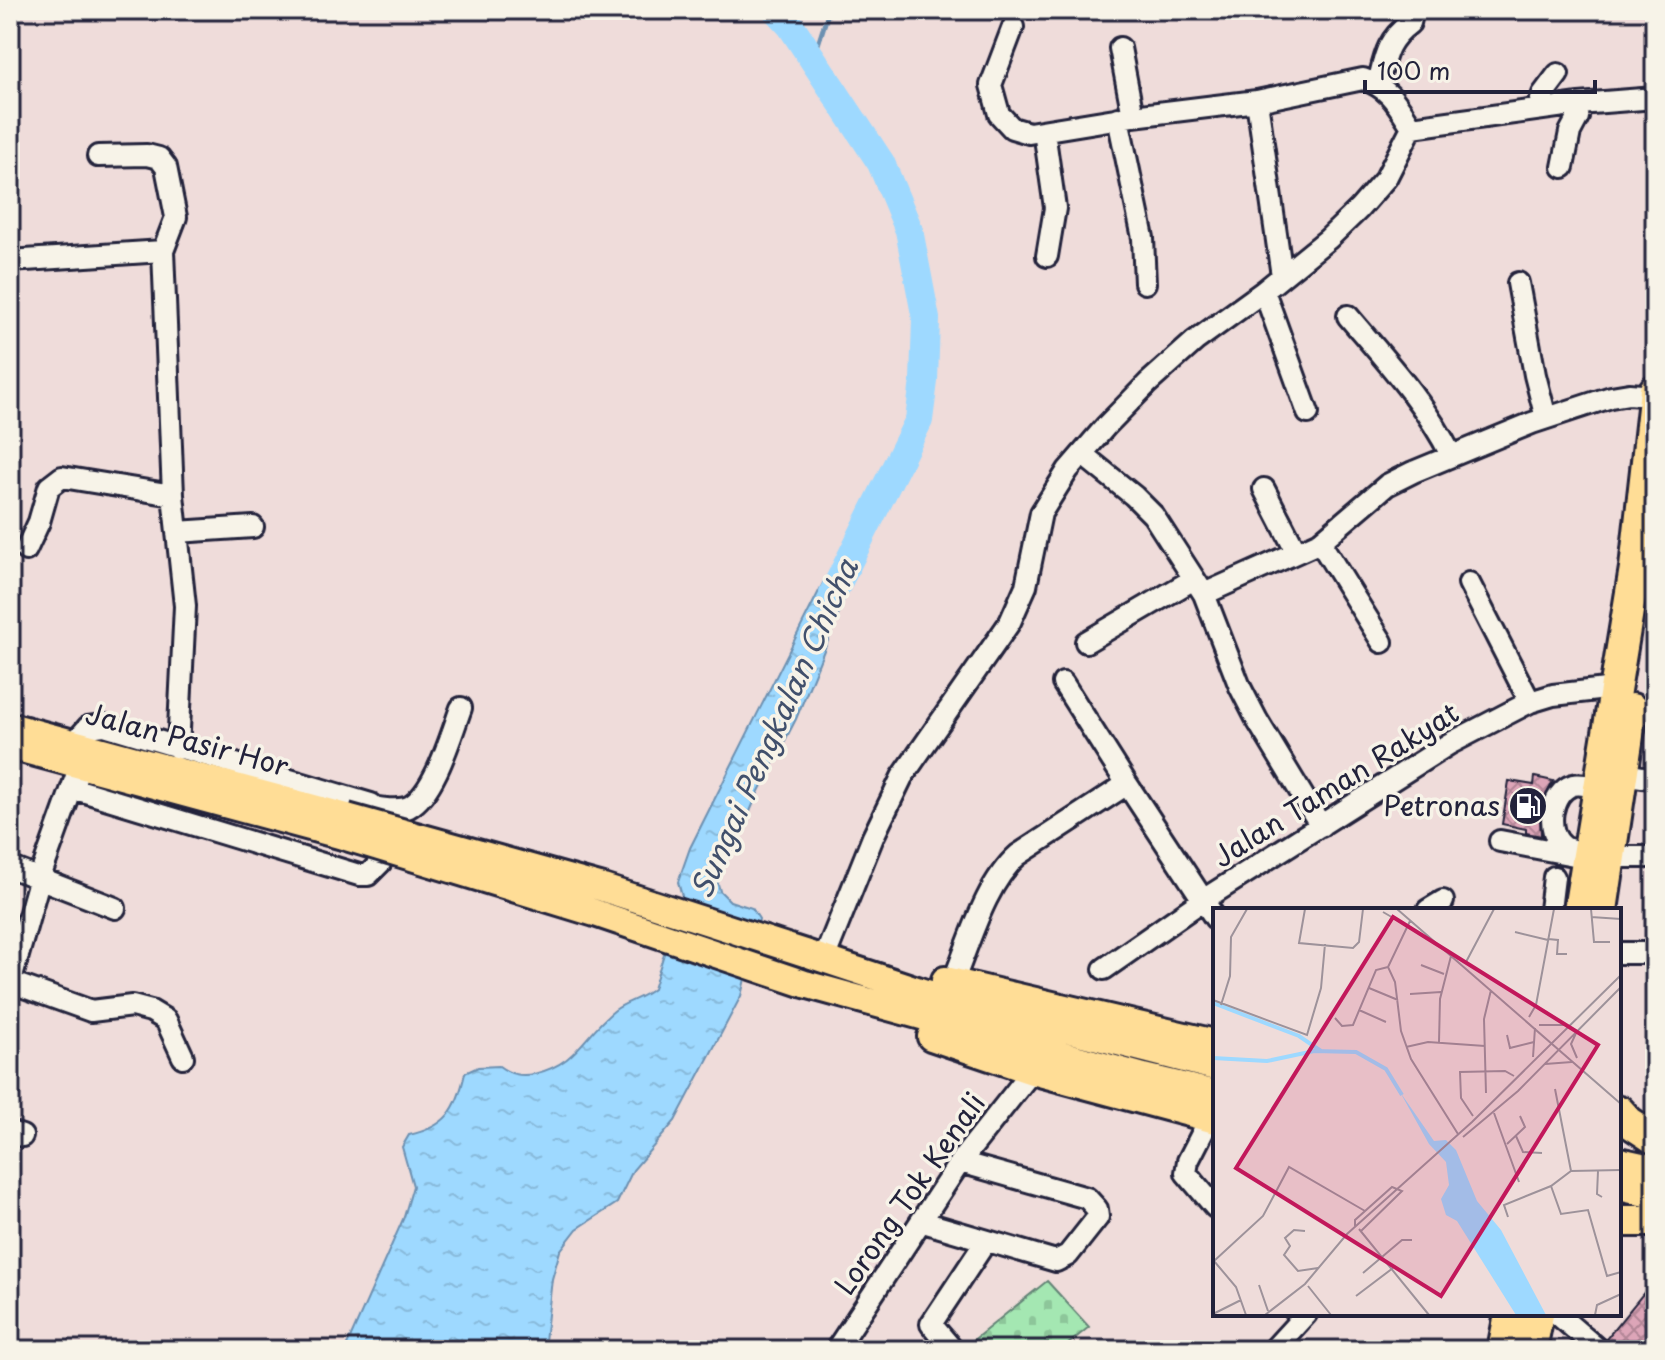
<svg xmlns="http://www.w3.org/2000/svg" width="1665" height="1360" viewBox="0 0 1665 1360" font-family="'Playpen Sans',sans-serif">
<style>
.cemetery{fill:url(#cemetery-stones);stroke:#638476;stroke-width:2}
.water{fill:url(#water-ripples);stroke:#6c90b1;stroke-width:2}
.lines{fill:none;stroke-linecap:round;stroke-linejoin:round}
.stream{stroke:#6c90b1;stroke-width:5}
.river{stroke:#9ed9ff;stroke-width:28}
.building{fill:url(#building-cross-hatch);stroke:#22223b;stroke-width:2}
.minor-casing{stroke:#22223b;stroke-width:26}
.major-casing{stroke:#22223b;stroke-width:32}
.highway-casing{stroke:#22223b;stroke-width:36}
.minor{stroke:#f7f3e8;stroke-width:20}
.major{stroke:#ffdd96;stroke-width:26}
.highway{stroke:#ffdd96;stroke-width:30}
.major-bridge-casing{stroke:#22223b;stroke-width:32;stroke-linecap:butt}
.major-bridge{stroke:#ffdd96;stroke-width:26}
.labels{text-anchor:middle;stroke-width:7;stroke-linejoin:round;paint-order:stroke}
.street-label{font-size:28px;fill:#22223b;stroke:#f7f3e8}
.poi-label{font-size:28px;fill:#22223b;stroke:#f7f3e8;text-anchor:end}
.water-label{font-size:30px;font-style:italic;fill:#41506c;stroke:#f7f3e8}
.inset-river{fill:none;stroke:#9ed9ff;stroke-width:4}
.inset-road{fill:none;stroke:#9d929a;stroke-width:2}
.view{fill:#c2185b;fill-opacity:0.15;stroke:#c2185b;stroke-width:4}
.inset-edge{fill:none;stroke:#22223b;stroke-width:4}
</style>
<defs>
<pattern id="cemetery-stones" width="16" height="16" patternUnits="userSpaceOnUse" patternTransform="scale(2)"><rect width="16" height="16" fill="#a4e7b2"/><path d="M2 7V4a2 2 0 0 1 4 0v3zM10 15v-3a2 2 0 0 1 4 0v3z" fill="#8dc69a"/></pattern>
<pattern id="water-ripples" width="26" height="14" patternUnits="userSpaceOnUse" patternTransform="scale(2)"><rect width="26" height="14" fill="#9ed9ff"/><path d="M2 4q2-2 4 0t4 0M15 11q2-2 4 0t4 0" fill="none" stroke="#88badb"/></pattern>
<pattern id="building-cross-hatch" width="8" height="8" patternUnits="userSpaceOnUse" patternTransform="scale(2)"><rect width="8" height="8" fill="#dda5b8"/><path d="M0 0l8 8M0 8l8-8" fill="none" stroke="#b38697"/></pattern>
</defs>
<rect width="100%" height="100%" fill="#efdcda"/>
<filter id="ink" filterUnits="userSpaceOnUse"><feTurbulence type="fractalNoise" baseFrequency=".0125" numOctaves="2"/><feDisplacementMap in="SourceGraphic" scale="16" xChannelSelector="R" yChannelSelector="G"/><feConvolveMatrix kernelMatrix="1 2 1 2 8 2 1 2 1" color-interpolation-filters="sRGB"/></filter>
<g filter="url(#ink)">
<!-- cemetery -->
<path class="cemetery" d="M1047,1281L1089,1327L1061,1350H961Z"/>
<!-- water -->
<path class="water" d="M850,556L840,611L796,719L757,795L735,847L718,863L716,877L720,891L730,901L752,908L759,919L741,996L675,1121L633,1170L617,1203L577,1229L560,1251L552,1279L544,1350H345L404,1217L413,1186L402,1147L409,1135C446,1127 457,1110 465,1073L478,1067L499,1066C510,1074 520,1077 534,1074C579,1063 582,1036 615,1010C627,1001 641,999 653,989L682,896L678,882L690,848L826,577Z"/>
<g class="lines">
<!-- stream -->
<path class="stream" d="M813,60L829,10"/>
<!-- river -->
<path class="river" d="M776,10L791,26L881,163L909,230L926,319L924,381L919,420L833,593"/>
</g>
<!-- building -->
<path class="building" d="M1535,777L1553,781L1540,810L1541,836L1526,833V829L1502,824L1509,781L1534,785Z
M1655,1279V1350H1620L1606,1339Z"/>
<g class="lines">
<defs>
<path id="minor" d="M1013,27L991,85L999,114L1012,128L1029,133L1133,116L1257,101L1363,79C1389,87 1398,105 1412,127
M1120,48L1133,116
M1378,84C1385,56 1386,41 1410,23L1413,10
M1257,101L1282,276
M1538,109L1543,94L1558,74
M1118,118L1143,238L1145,283
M1044,131L1055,208L1047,256
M98,156L147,155L159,158L166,167L176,217L163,251L173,495L185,606L178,749
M1563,167L1570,132L1578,117L1579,104
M10,261L163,251
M1518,283L1535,375L1546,418
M1264,291L1308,413
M1348,316C1386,361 1425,403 1451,455
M1082,454L1134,496L1153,515L1171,543L1204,594L1240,687L1257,720L1321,826
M1264,489L1296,551
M177,532L253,527
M1320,542L1382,642
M26,550L39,522L49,487L62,477L173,495
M1469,583L1530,702
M1204,594L1320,542L1387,485L1413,472L1532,423L1611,397L1629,394L1654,396
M1086,642L1194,579
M1063,683L1127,784
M1623,774L1655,779
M72,788L359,875H368L381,862L383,814L371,804L104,725L88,727L74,743
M379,808C388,809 400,811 409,807C435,793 451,735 461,708
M1500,841L1574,855
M1588,852C1580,851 1569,851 1563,846C1545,832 1550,792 1573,785C1581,783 1591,786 1599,788
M1610,857H1655
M10,867L115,908
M1428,910L1443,901
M1550,910L1554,877
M1619,953H1655
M824,959L873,837L902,777L1010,622L1026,586L1041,513L1068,470L1106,426L1148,383L1195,341L1264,291L1328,239L1359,209L1386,178L1412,127L1579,104L1655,98
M1104,969L1203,900L1449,744L1530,702L1553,695L1615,688
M10,982L91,1011L132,1006L151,1011L166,1020L183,1057
M953,982C970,941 985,884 1018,855L1127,784L1215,918
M10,984L40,877L77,774
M1210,1118L1188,1161L1186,1173L1215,1207
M10,1132L22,1136
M923,1222L1056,1261L1068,1255L1098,1217L1097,1209L1087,1198L960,1162
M1557,1314L1599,1350
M836,1350L960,1162L1032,1071
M953,1350L931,1324L986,1241
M1273,1350L1306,1314"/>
<path id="major" d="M10,726L347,817
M10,746L343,836
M805,953L923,992L1215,1067
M945,980L1215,1043
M805,984L1144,1077L1215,1094
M931,1037L1032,1071L1215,1120
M1619,1161L1655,1169
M1619,1187L1655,1195"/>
<path id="highway" d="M1579,910L1635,568L1655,390
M1602,910L1632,709
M1619,1111L1629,1122L1655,1139
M1619,1221H1655
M1503,1350L1510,1314
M1531,1350L1538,1314"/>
</defs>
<!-- minor casing -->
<use href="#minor" class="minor-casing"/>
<!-- major casing -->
<use href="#major" class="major-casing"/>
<!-- highway casing -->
<use href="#highway" class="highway-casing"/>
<!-- minor -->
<use href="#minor" class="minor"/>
<!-- major -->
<use href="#major" class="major"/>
<!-- highway -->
<use href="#highway" class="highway"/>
<defs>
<path id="major-bridge" d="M347,817L603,888L805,953
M343,836L595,913L805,984"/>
</defs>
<!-- major-bridge casing -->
<use href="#major-bridge" class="major-bridge-casing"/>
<!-- major-bridge -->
<use href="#major-bridge" class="major-bridge"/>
</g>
</g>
<!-- icons -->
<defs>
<symbol id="fuel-disc" viewBox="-11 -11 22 22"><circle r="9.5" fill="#22223b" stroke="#f7f3e8"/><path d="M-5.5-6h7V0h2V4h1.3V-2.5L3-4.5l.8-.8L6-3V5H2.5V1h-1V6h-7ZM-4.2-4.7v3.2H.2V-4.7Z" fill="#fff"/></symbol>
</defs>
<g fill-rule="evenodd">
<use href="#fuel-disc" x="1506" y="784" width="44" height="44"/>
</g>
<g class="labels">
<!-- street labels -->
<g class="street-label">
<text transform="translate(187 740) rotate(15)" y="10">Jalan Pasir Hor</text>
<text transform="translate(1336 785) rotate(-32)" y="10">Jalan Taman Rakyat</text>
<text transform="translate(910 1194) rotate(-55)" y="10">Lorong Tok Kenali</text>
</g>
<!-- poi labels -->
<g class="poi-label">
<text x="1500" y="816">Petronas</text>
</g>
<!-- water labels -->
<g class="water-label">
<text transform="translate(775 729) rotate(-66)" y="10">Sungai Pengkalan Chicha</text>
</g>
</g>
<!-- overview -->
<g transform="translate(1213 908)">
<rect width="408" height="408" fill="#efdcda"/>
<path d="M187,184L221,233L233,232L243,242L264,293L288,322L333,407H303L244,313L233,307L228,291L236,277L233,254L216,236Z" fill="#9ed9ff"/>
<path class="inset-river" d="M0,95L86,128L108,143M0,150L54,153L101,143L143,144L173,161L189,187"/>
<path class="inset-road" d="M92,1L86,35L140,40L146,34L150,1M184,1L408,196M378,1L381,34H397M170,4L194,18M378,9L408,11M197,13L175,59L182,74L188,123L198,151L245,226M302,24L335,32M335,31L345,32L344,46H354M253,54L281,1M208,57L231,66M156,80L185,92M197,86L228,84M0,92L94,127L108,80L112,36M8,97L17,68L18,29L34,1M146,102L173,114M316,109L323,97L341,1M122,110L129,118L140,117L163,62L175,59M326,117H351M294,127L297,140L321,134M226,134L227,91L238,48M193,139L215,134L272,138M320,149L322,120M364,150L358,136L364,123M332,156L359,154M342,181L358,263M273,185L271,111L278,82M281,205L306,274M260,208L248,190L247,164L292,163L301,168M303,228L310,244L329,245M250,229L305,183L408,79M294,236L312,219L307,208M385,263L384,286L389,289M338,278L348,306L375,302L394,368L408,364M295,309L291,297L338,278L358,263L408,262M142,318V312L179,279L189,283L148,323M146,321L216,407M92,323L81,322L72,330L77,338L71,347L85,363L105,360M1,353L50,308L76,259L152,303M1,353L23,379L33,407M150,365L189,332H199M46,377L55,403M95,378L118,407M143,388L180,360M0,406L28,392M52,407L92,376L134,326L259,214L408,67M382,407L384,397L408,386"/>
<path class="view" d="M180,9L385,137L228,388L23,260Z"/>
<rect width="408" height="408" class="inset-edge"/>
</g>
<!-- margin -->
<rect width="1665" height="1360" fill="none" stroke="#f7f3e8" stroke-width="40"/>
<rect x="20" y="20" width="1625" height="1320" fill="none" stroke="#22223b" stroke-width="3" filter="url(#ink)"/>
<!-- scale -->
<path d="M1365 80v12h230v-12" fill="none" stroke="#22223b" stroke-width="4"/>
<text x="1377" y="80" font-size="24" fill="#22223b" stroke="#f7f3e8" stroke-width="6" paint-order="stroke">100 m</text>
</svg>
